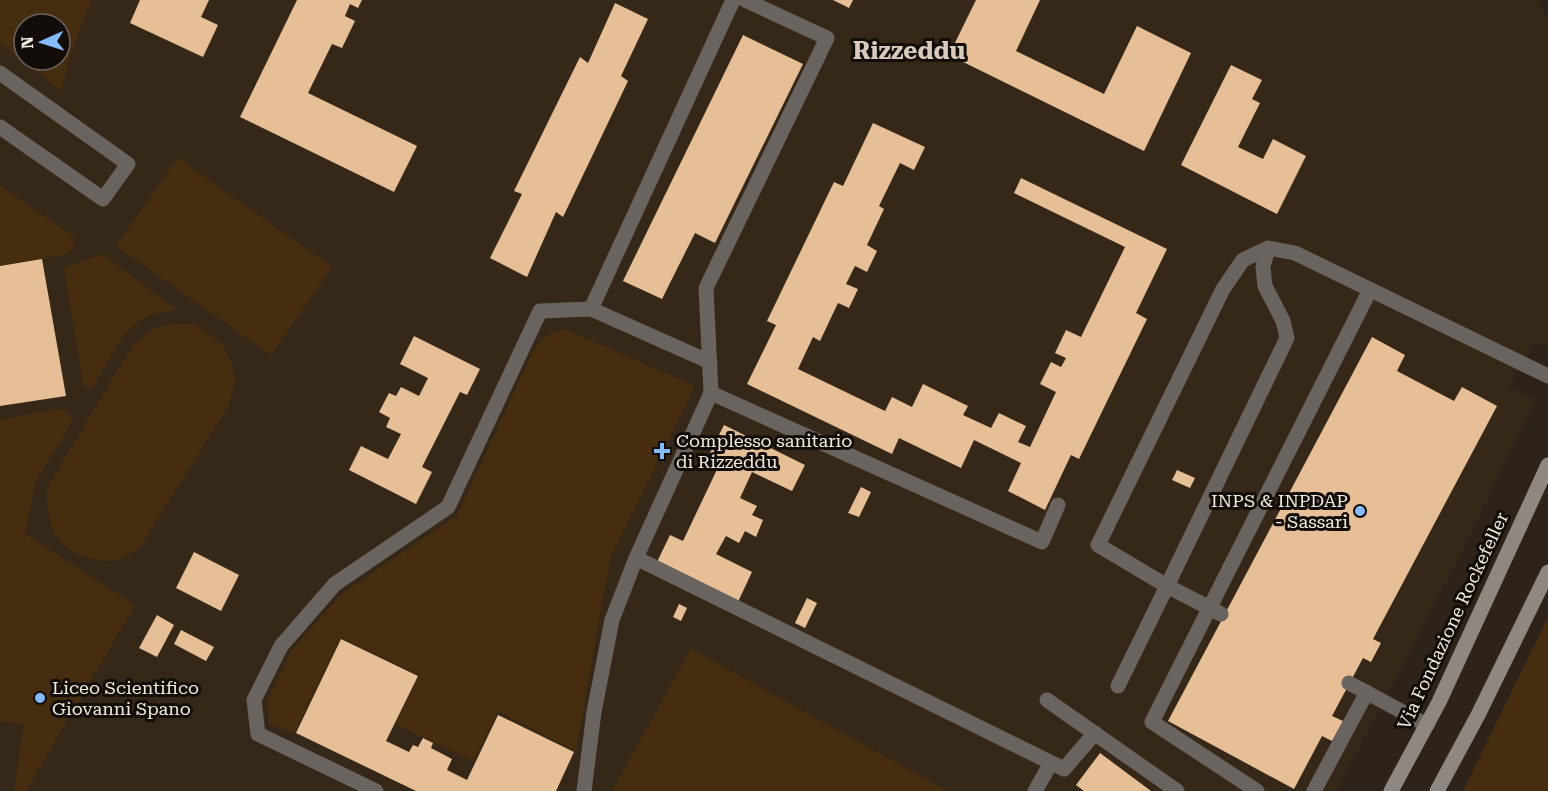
<svg xmlns="http://www.w3.org/2000/svg" width="1548" height="791" viewBox="0 0 1548 791" font-family="'Roboto Serif',serif">
<style>
.built{fill:#362819}
.green{fill:#472d10;fill-rule:evenodd}
.building{fill:#e6bf96}
.lines{fill:none;stroke-linecap:round;stroke-linejoin:round}
.lane{stroke:#69645f;stroke-width:15}
.secondary{stroke:#908880;stroke-width:15}
.lane-bridge{stroke:#69645f;stroke-width:15}
.poi-dot{fill:#85bbfb;stroke:#120d09;stroke-width:2}
.labels{text-anchor:middle;stroke-width:6;stroke-linejoin:round;paint-order:stroke}
.poi-label{font-size:18px;fill:#f1ebe4;stroke:#120d09;text-anchor:start}
.street-label{font-size:18px;fill:#f1ebe4;stroke:#120d09}
.district-label{font-size:24px;font-weight:bold;fill:#d8cbbe;stroke:#120d09}
</style>
<rect width="100%" height="100%" fill="#2d231a"/>
<!-- built -->
<path class="built" d="M91,0H1538L1548,19V346L1535,342L1509,387L1536,399L1465,547L1337,791H0V43L61,91L70,57Z"/>
<!-- green -->
<path class="green" d="M0,0H91L70,57L61,91L0,43ZM24,24H60V60H24Z
M178,158L332,267L271,355L116,246Z
M0,186L73,236C76,247 73,252 63,255L0,266Z
M102,254L177,310C125,313 118,346 94,386L88,388L83,385L64,268Z
M175,324H195L222,344L231,360L235,382L229,405L140,547C134,551 127,556 120,559C113,562 100,560 92,559C53,550 47,524 47,488L134,343L155,328Z
M564,329L695,386L610,558L576,751L498,711L473,761L396,724L420,675L341,637L294,733L269,724L268,700L292,650L343,593L457,516L534,349C543,338 550,332 564,329Z
M57,409L65,410L73,421L36,480L25,534L135,605L26,791H14L24,724L0,721V420Z
M1548,617V791H1463Z
M691,649L947,791H612Z"/>
<!-- building -->
<path class="building" d="M140,0H209L201,17L218,25L203,57L130,23Z
M297,0H362L358,8L350,4L345,16L355,21L342,48L332,44L308,93L417,146L394,192L240,117Z
M833,0H853L849,8Z
M976,0H1040L1016,51L1104,94L1137,26L1191,53L1144,151L949,55Z
M615,3L648,19L621,76L628,81L563,217L556,212L527,277L490,258L522,194L514,191L580,57L588,63Z
M743,35L803,64L715,243L695,233L662,299L623,281Z
M1231,65L1262,80L1252,99L1260,103L1238,147L1263,159L1273,139L1306,156L1277,214L1181,165Z
M873,123L925,147L914,170L900,163L879,206L884,209L867,245L877,251L867,272L855,266L846,284L858,289L849,308L838,303L820,341L813,337L798,369L885,411L892,397L912,407L923,384L968,406L963,415L991,428L999,413L1026,426L1018,442L1030,447L1056,392L1040,384L1051,362L1061,367L1066,358L1055,353L1066,330L1081,337L1125,247L1014,193L1021,178L1167,249L1136,313L1147,319L1079,459L1071,455L1045,510L1008,491L1021,463L974,440L961,468L899,438L892,454L747,384L776,325L767,321L834,182L843,186Z
M42,259L66,396L0,406V266Z
M414,336L480,369L467,395L460,392L422,467L432,472L416,504L349,470L361,446L388,459L401,434L386,427L390,418L379,412L389,393L396,396L401,387L419,396L428,378L400,364Z
M1372,337L1405,355L1397,371L1454,401L1462,387L1497,406L1373,639L1381,643L1371,662L1363,658L1332,716L1343,721L1332,741L1322,736L1294,789L1168,721Z
M724,425L805,465L792,491L752,472L740,498L757,506L752,515L763,520L756,537L745,531L739,543L726,536L716,554L752,572L737,604L656,564L670,535L683,541L722,459L710,453Z
M1177,470L1195,478L1190,488L1172,480Z
M861,487L871,492L859,517L848,513Z
M194,552L239,575L221,611L176,588Z
M807,598L817,603L805,628L795,623Z
M679,604L687,608L681,621L673,617Z
M157,615L174,625L157,657L139,648Z
M181,630L214,647L206,661L174,644Z
M341,639L418,676L386,741L409,752L413,745L418,747L423,738L433,743L431,748L452,759L447,770L467,780L498,715L574,752L556,791H416L296,733Z
M1100,753L1151,791H1084L1076,785Z"/>
<g class="lines">
<!-- lane -->
<path class="lane" d="M745,0L827,38L706,288L711,393L636,558L1064,769L1095,733
M0,73L128,164L103,199L0,127
M1268,248L1263,267L1265,286L1283,321L1287,338L1167,586L1098,545L1223,289L1243,260L1268,248L1295,253L1548,376
M591,309L710,362
M711,393L1042,542L1058,505
M1349,683L1427,725
M1118,686L1167,586L1198,602
M1047,700L1177,791
M376,791L258,734L254,700L281,646L335,584L448,507L540,311L591,309L733,0
M584,791L594,712L612,620L636,558
M1035,791L1051,763
M1257,791L1152,722L1370,290
M1314,791L1367,692"/>
<!-- secondary -->
<path class="secondary" d="M1391,791L1439,702L1548,465
M1437,791L1478,715L1548,572"/>
<!-- lane-bridge -->
<path class="lane-bridge" d="M1198,602L1221,614"/>
</g>
<!-- markers -->
<g class="poi-dot">
<path d="M659 442h6v6h6v6h-6v6h-6v-6h-6v-6h6z"/>
<circle cx="1360" cy="511" r="6"/>
<circle cx="40" cy="698" r="6"/>
</g>
<g class="labels">
<!-- poi labels -->
<g class="poi-label">
<text x="676" y="447">Complesso sanitario<tspan x="676" dy="21">di Rizzeddu</tspan></text>
<text x="1348" y="507" text-anchor="end">INPS &amp; INPDAP<tspan x="1348" dy="21">- Sassari</tspan></text>
<text x="52" y="694">Liceo Scientifico<tspan x="52" dy="21">Giovanni Spano</tspan></text>
</g>
<!-- street labels -->
<g class="street-label">
<text transform="translate(1453 621) rotate(-65)" y="6">Via Fondazione Rockefeller</text>
</g>
<!-- district labels -->
<g class="district-label">
<text x="909" y="59">Rizzeddu</text>
</g>
</g>
<!-- north arrow -->
<g transform="translate(42 42) rotate(267)"><circle r="28" fill="#120d09" stroke="#6b6661" stroke-width="1.5"/>
<path d="M0-4.5L10 22L0 15L-10 22Z" fill="#85bbfb"/>
<text y="-9" font-size="16" font-weight="bold" text-anchor="middle" fill="#f1ebe4">N</text>
</g>
</svg>
